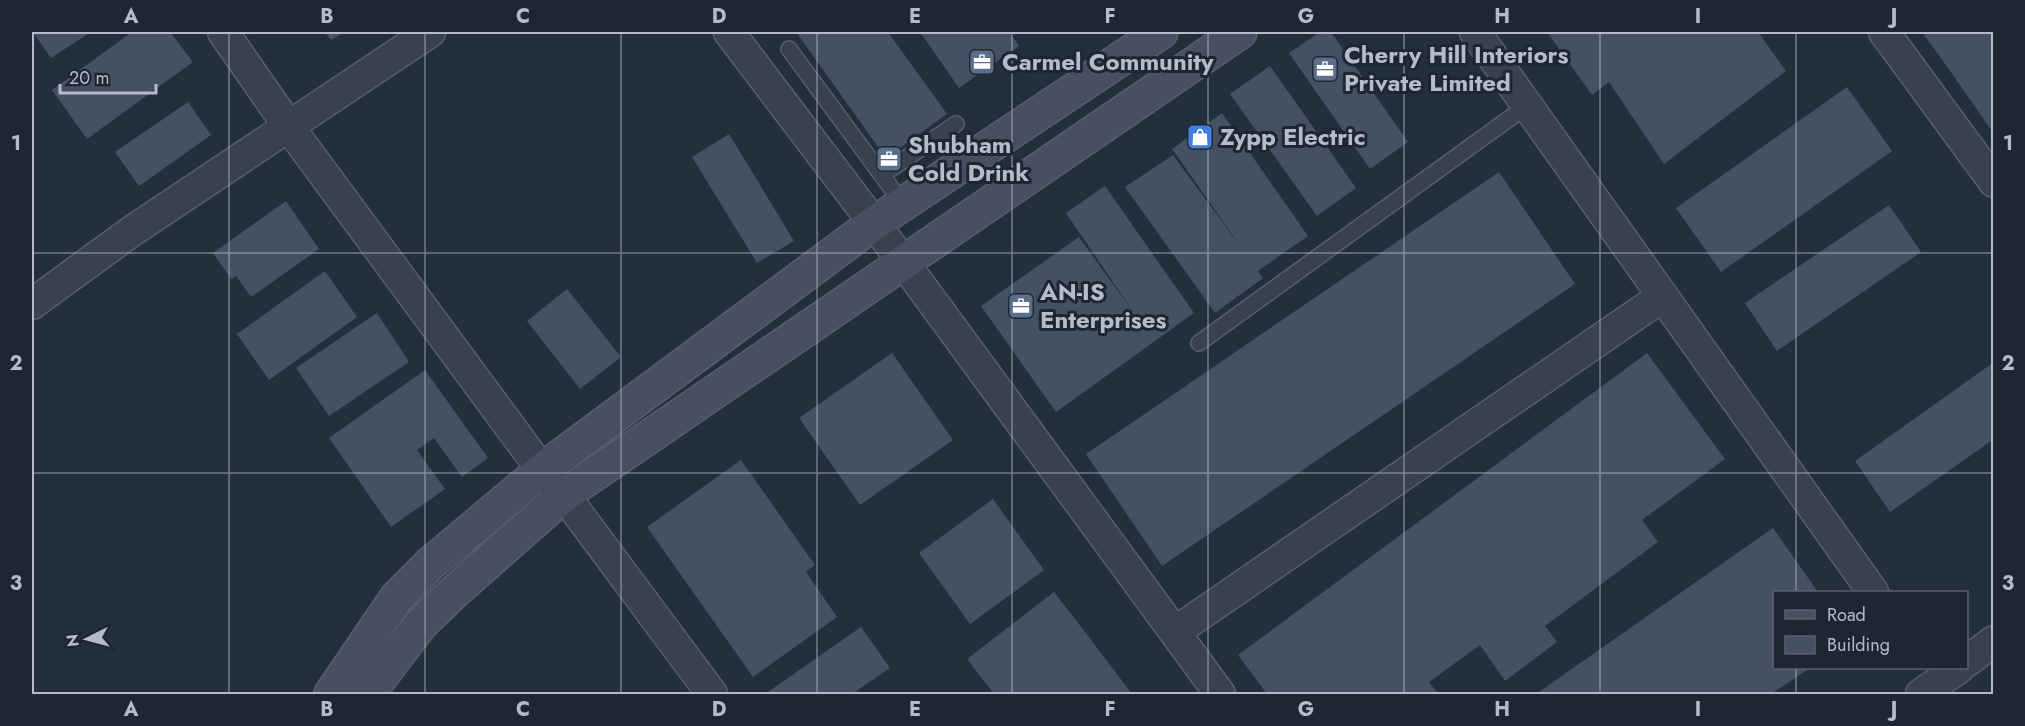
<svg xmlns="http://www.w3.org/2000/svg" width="2025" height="726" viewBox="0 0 2025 726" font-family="Jost,sans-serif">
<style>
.building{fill:#455162}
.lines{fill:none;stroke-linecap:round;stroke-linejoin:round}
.lane-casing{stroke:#565f6c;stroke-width:18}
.street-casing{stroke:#565f6c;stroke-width:33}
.secondary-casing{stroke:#565f6c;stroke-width:36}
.lane{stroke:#38414e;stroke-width:15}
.street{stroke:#38414e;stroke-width:30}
.secondary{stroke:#465061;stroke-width:33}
.grid{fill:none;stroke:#b4bcc9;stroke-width:1.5;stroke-opacity:0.55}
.labels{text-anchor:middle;stroke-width:6;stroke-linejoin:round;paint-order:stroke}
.poi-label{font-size:24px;font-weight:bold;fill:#b4bcc9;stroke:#1d2633;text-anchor:start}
.neatline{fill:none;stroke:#b4bcc9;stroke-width:2}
.grid-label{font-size:20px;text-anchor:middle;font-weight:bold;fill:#b4bcc9}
</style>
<rect width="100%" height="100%" fill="#242f3e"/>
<!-- building -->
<path class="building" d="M33,32H91L51,58Z
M132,32H170L193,62L87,139L52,90Z
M325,32H345L331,40Z
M796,32H888L947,114L886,158Z
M920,32H1009L1019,46L959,88Z
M1320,32H1331L1408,142L1370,169L1289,53Z
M1547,32H1758L1786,71L1664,164L1609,82L1592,95Z
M1922,32H1994V134L1948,68Z
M1270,66L1356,188L1317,216L1230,94Z
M1847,87L1892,151L1721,272L1676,208Z
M188,102L211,135L139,186L115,152Z
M1222,113L1308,236L1258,271L1263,278L1215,313L1125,187L1173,155L1244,251L1172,149Z
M729,134L794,241L757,263L692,157Z
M1499,172L1575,284L1162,566L1086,454Z
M1105,186L1194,313L1056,412L981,306L1079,237L1134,313L1066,213Z
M286,201L319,249L251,297L236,276L231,279L213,253Z
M1889,205L1921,252L1777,351L1745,303Z
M325,271L357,317L269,380L237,334Z
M567,289L621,357L580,389L527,321Z
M377,313L409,362L329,416L296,368Z
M892,353L953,440L860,505L799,418Z
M1647,353L1725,459L1642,520L1658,542L1545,626L1557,642L1505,681L1480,645L1429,682L1438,694H1267L1238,655Z
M1994,362V439L1890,512L1855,461Z
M425,370L488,458L462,477L434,438L417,450L445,489L391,527L329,438Z
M741,460L815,565L806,572L837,617L753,677L647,527Z
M993,499L1044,570L970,624L919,553Z
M1773,528L1818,592H1774V668H1810L1771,694H1536Z
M1054,592L1085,632L1132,694H994L967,659Z
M861,627L890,668L852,694H765Z"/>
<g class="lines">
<defs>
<path id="lane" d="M789,49L903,204
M882,175L956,124
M1199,343L1528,105"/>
<path id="street" d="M223,32L289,127L542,470L564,495L712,694
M729,32L904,263L1220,694
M1475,32L1873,592
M1884,32L1994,182
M32,304L132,231L430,32
M1175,632L1663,296
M1966,662L1994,641
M1921,694L1959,668"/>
<path id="secondary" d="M331,694L397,597L430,564L542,470L873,224L1161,32
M368,694L421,624L452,594L564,495L1240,32"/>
</defs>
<!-- lane casing -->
<use href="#lane" class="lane-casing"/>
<!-- street casing -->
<use href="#street" class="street-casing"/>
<!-- secondary casing -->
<use href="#secondary" class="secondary-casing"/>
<!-- lane -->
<use href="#lane" class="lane"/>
<!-- street -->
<use href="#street" class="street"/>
<!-- secondary -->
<use href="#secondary" class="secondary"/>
</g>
<!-- grid -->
<path class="grid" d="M229,32V694M425,32V694M621,32V694M817,32V694M1012,32V694M1208,32V694M1404,32V694M1600,32V694M1796,32V592M32,253H1994M32,473H1994M1796,668V694"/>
<!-- icons -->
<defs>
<symbol id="office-square" viewBox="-11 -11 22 22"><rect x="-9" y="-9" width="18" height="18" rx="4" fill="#5c6f8a" stroke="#1d2633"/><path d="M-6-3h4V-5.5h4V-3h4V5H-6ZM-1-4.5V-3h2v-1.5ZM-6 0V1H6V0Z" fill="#fff"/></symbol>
<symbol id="shop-square" viewBox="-11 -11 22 22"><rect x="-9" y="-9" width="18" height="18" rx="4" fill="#3f7fe0" stroke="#1d2633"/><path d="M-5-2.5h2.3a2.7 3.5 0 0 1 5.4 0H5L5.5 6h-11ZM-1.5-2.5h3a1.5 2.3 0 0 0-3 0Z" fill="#fff"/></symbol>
</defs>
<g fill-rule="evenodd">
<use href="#office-square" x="967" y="47" width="30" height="30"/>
<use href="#office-square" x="1310" y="54" width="30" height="30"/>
<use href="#shop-square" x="1185" y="122" width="30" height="30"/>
<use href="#office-square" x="874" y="144" width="30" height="30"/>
<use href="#office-square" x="1006" y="291" width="30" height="30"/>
</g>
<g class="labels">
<!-- poi labels -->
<g class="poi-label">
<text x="1344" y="63">Cherry Hill Interiors<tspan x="1344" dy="28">Private Limited</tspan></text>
<text x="1002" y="70">Carmel Community</text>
<text x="1220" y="145">Zypp Electric</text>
<text x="908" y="153">Shubham<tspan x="908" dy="28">Cold Drink</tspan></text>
<text x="1040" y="300">AN-IS<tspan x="1040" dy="28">Enterprises</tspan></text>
</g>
</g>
<!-- border -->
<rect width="2025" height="726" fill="none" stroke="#1d2633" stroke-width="66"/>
<!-- legend -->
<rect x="1773" y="591" width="195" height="78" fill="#1d2633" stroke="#59626f" stroke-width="1.5"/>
<rect x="1785" y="610" width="30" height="9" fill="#465061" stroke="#59626f" stroke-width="1.5"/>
<text x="1827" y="621" font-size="18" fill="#b4bcc9">Road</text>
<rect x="1785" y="636" width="30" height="18" fill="#455162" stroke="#59626f" stroke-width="1.5"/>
<text x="1827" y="651" font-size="18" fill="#b4bcc9">Building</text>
<!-- north arrow -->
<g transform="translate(87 639) rotate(264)" stroke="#1d2633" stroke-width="4.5" paint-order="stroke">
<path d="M0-4.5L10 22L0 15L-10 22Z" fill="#b4bcc9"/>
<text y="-9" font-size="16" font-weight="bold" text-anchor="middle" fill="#b4bcc9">N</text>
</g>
<!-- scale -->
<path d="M60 84v9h96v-9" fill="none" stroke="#b4bcc9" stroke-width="3"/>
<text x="69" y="84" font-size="18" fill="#b4bcc9" stroke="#1d2633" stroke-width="4.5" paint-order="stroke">20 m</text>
<rect x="33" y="33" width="1959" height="660" class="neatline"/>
<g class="grid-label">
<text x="131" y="23">A</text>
<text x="327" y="23">B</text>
<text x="523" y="23">C</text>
<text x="719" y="23">D</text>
<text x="915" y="23">E</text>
<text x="1110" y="23">F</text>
<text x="1306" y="23">G</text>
<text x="1502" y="23">H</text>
<text x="1698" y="23">I</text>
<text x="1894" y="23">J</text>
<text x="16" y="150">1</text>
<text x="2008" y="150">1</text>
<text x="16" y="370">2</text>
<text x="2008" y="370">2</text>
<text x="16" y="590">3</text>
<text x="2008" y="590">3</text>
<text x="131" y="716">A</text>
<text x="327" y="716">B</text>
<text x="523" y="716">C</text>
<text x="719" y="716">D</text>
<text x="915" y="716">E</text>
<text x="1110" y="716">F</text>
<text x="1306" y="716">G</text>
<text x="1502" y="716">H</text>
<text x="1698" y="716">I</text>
<text x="1894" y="716">J</text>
</g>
</svg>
